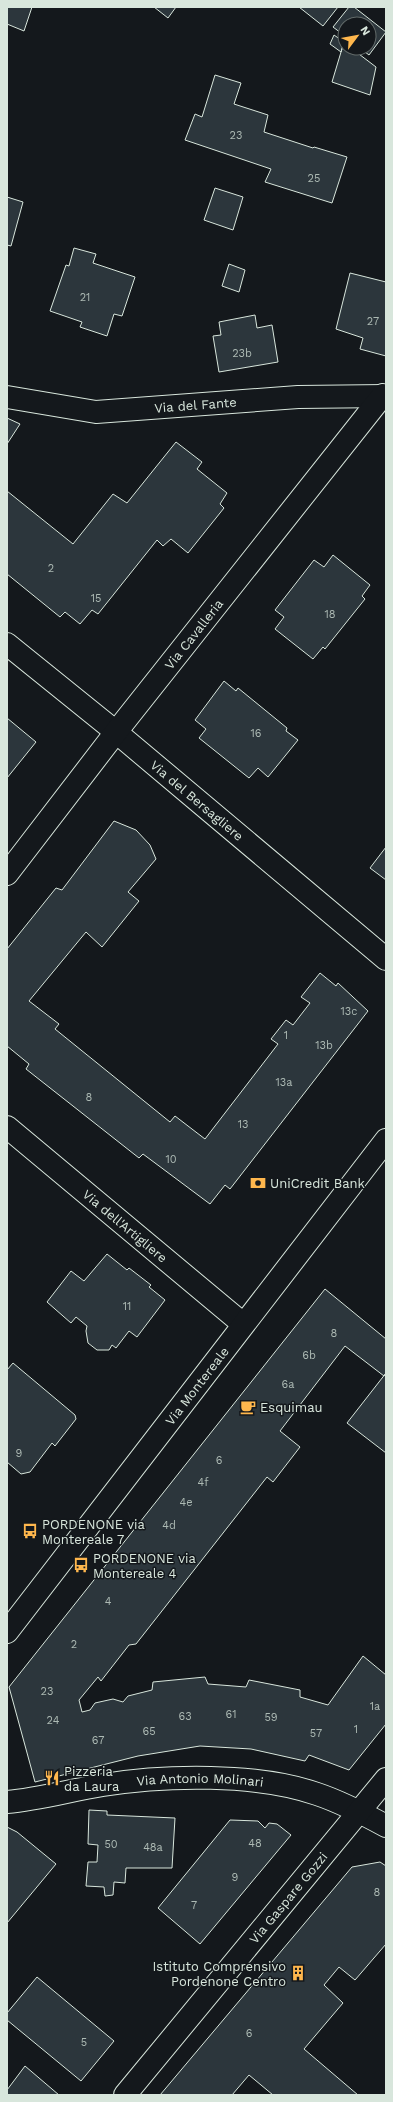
<svg xmlns="http://www.w3.org/2000/svg" width="393" height="2102" viewBox="0 0 393 2102" font-family="'Work Sans',sans-serif">
<style>
.building{fill:#2c363c;stroke:#d8e6dc}
.lines{fill:none;stroke-linecap:round;stroke-linejoin:round}
.minor-casing{stroke:#d8e6dc;stroke-width:24}
.major-casing{stroke:#d8e6dc;stroke-width:24}
.minor{stroke:#14181c;stroke-width:22}
.major{stroke:#14181c;stroke-width:22}
.labels{text-anchor:middle;stroke-width:3;stroke-linejoin:round;paint-order:stroke}
.number-label{font-size:11px;fill:#adbab4}
.street-label{font-size:13px;fill:#d8e6dc;stroke:#14181c}
.poi-label{font-size:13px;fill:#d8e6dc;stroke:#14181c;text-anchor:start}
</style>
<rect width="100%" height="100%" fill="#14181c"/>
<!-- building -->
<path class="building" d="M7,7H32L24,31L7,24Z
M154,7H176L168,18Z
M299,7H338L323,26Z
M349,7H354L386,32L369,55L360,48H369V24H345V36L333,27Z
M334,35L344,42L341,52L330,44Z
M344,42L345,48H351L376,67L370,95L332,82Z
M215,75L241,83L234,104L268,115L264,132L313,148L314,147L347,157L332,203L265,182L271,169L185,140L195,114L202,117Z
M215,188L243,197L233,230L204,220Z
M7,197L23,202L11,246L7,245Z
M74,248L96,254L93,263L135,277L122,316L114,314L107,336L80,327L82,322L50,311L66,265L69,266Z
M229,264L245,270L239,292L222,286Z
M350,273L386,282V356L360,349L363,338L336,329Z
M255,315L257,328L272,325L278,362L219,372L213,336L221,335L219,322Z
M7,418L20,424L7,444Z
M176,442L202,462L197,469L227,493L220,504L224,508L188,553L171,539L163,546L157,540L98,614L92,610L80,624L65,612L60,617L7,574V491L73,544L113,494L127,503Z
M333,555L370,585L362,596L365,599L325,649L323,647L313,659L275,629L284,617L275,610L314,560L324,567Z
M224,681L236,691L238,688L287,728L286,731L298,740L268,777L258,768L249,778L199,738L206,729L195,720Z
M7,718L36,742L7,778Z
M114,821L136,830L150,845L156,859L128,892L139,901L102,947L86,932L29,1001L59,1024L55,1029L170,1122L175,1116L205,1139L278,1044L271,1039L286,1020L293,1025L310,1003L301,997L320,973L336,986L338,983L368,1011L230,1189L225,1185L210,1204L143,1154L139,1158L26,1069L29,1064L7,1046V949L56,888L62,890Z
M386,847V880L370,868Z
M107,1254L127,1270L129,1268L151,1285L149,1287L165,1300L137,1337L129,1331L116,1348L112,1345L109,1350H97L88,1343L86,1331L87,1326L76,1317L71,1323L47,1302L71,1271L84,1281Z
M325,1289L386,1339V1373L384,1376L345,1346L280,1431L300,1447L273,1482L267,1477L136,1644L129,1645L101,1681L98,1677L79,1700L82,1712L90,1710L95,1703L113,1699L123,1702L128,1696L152,1690L153,1682L205,1677L208,1684L246,1687L249,1680L300,1690V1697L328,1705L363,1656L386,1675V1724L349,1770L309,1755L305,1761L251,1749L200,1746L138,1756L35,1782L9,1687Z
M13,1363L75,1415L76,1419L55,1446L52,1443L30,1472L21,1474L7,1462V1370Z
M386,1373V1453L347,1423Z
M89,1810L107,1811V1815L175,1818L172,1868H126L125,1883L114,1882L113,1895L105,1896L104,1887L86,1886L88,1862H97L98,1845L88,1844Z
M230,1820L258,1821L265,1828L269,1823L277,1824L291,1835L200,1944L158,1908Z
M7,1827L17,1832L56,1864L7,1923Z
M380,1862L386,1866V1944L355,1980L339,1967L324,1985L343,2003L304,2049L358,2095H273L249,2075L232,2095H160L352,1867Z
M37,1977L114,2041L81,2081L7,2020V2013Z
M25,2066L59,2095H7V2090Z"/>
<g class="lines">
<defs>
<g id="minor">
<path id="s1" d="M7,397L96,412L298,397L386,396"/>
<path id="s2" d="M7,644L116,732L386,959"/>
<path id="s3" d="M7,874L116,732L383,395"/>
<path id="s4" d="M7,1127L243,1324"/>
<path id="s5" d="M7,1802C40,1799 71,1790 103,1785C165,1775 257,1773 317,1794C341,1802 364,1814 386,1826"/>
<path id="s6" d="M125,2095L386,1779"/>
</g>
<g id="major">
<path id="s7" d="M7,1632L386,1140"/>
</g>
</defs>
<!-- minor casing -->
<use href="#minor" class="minor-casing"/>
<!-- major casing -->
<use href="#major" class="major-casing"/>
<!-- minor -->
<use href="#minor" class="minor"/>
<!-- major -->
<use href="#major" class="major"/>
</g>
<!-- icons -->
<defs>
<symbol id="bank-bare" viewBox="-9 -9 18 18"><path d="M-6-4H6V4H-6ZM0-2.3a2.3 2.3 0 1 0 0 4.6a2.3 2.3 0 1 0 0-4.6Z" fill="#ffb74d" stroke="#14181c" stroke-width="2.5" paint-order="stroke"/></symbol>
<symbol id="cafe-bare" viewBox="-9 -9 18 18"><path d="M-5.5-4.5H6V0H3Q3 3.5 0 3.5H-2.5Q-5.5 3.5-5.5 0ZM3-3.2v2h1.7v-2ZM-6 4.5H4V6H-6Z" fill="#ffb74d" stroke="#14181c" stroke-width="2.5" paint-order="stroke"/></symbol>
<symbol id="bus-bare" viewBox="-9 -9 18 18"><path d="M-5-6H5V4H4V6H2V4H-2V6H-4V4H-5ZM-3.5-4V0h7V-4ZM-3.5 1.2v1.5H-2V1.2ZM2 1.2v1.5H3.5V1.2Z" fill="#ffb74d" stroke="#14181c" stroke-width="2.5" paint-order="stroke"/></symbol>
<symbol id="restaurant-bare" viewBox="-9 -9 18 18"><path d="M-5-6h1v4h1v-4h1v4h1v-4h1v5L-1.5 .5V6h-2V.5L-5-1ZM5-6V6H3V1.5H1.5Q1.5-4 5-6Z" fill="#ffb74d" stroke="#14181c" stroke-width="2.5" paint-order="stroke"/></symbol>
<symbol id="building-bare" viewBox="-9 -9 18 18"><path d="M-4-6H4V6H1V3H-1V6H-4ZM-2.5-4.3h1.7v1.8h-1.7ZM.8-4.3h1.7v1.8H.8ZM-2.5-1h1.7V.8h-1.7ZM.8-1h1.7V.8H.8Z" fill="#ffb74d" stroke="#14181c" stroke-width="2.5" paint-order="stroke"/></symbol>
</defs>
<g fill-rule="evenodd">
<use href="#bank-bare" x="247" y="1172" width="22" height="22"/>
<use href="#cafe-bare" x="237" y="1396" width="22" height="22"/>
<use href="#bus-bare" x="19" y="1520" width="22" height="22"/>
<use href="#bus-bare" x="70" y="1554" width="22" height="22"/>
<use href="#restaurant-bare" x="41" y="1767" width="22" height="22"/>
<use href="#building-bare" x="287" y="1962" width="22" height="22"/>
</g>
<g class="labels">
<!-- number labels -->
<g class="number-label">
<text x="236" y="139">23</text>
<text x="314" y="182">25</text>
<text x="85" y="301">21</text>
<text x="373" y="325">27</text>
<text x="242" y="357">23b</text>
<text x="51" y="572">2</text>
<text x="96" y="602">15</text>
<text x="330" y="618">18</text>
<text x="256" y="737">16</text>
<text x="349" y="1015">13c</text>
<text x="286" y="1039">1</text>
<text x="324" y="1049">13b</text>
<text x="284" y="1086">13a</text>
<text x="89" y="1101">8</text>
<text x="243" y="1128">13</text>
<text x="171" y="1163">10</text>
<text x="127" y="1310">11</text>
<text x="334" y="1337">8</text>
<text x="309" y="1359">6b</text>
<text x="288" y="1388">6a</text>
<text x="19" y="1457">9</text>
<text x="219" y="1464">6</text>
<text x="203" y="1486">4f</text>
<text x="186" y="1506">4e</text>
<text x="169" y="1529">4d</text>
<text x="108" y="1605">4</text>
<text x="74" y="1648">2</text>
<text x="47" y="1695">23</text>
<text x="375" y="1710">1a</text>
<text x="231" y="1718">61</text>
<text x="185" y="1720">63</text>
<text x="271" y="1721">59</text>
<text x="53" y="1724">24</text>
<text x="356" y="1733">1</text>
<text x="149" y="1735">65</text>
<text x="316" y="1737">57</text>
<text x="98" y="1744">67</text>
<text x="255" y="1847">48</text>
<text x="111" y="1848">50</text>
<text x="153" y="1851">48a</text>
<text x="235" y="1881">9</text>
<text x="377" y="1896">8</text>
<text x="194" y="1909">7</text>
<text x="249" y="2037">6</text>
<text x="84" y="2046">5</text>
</g>
<!-- street labels -->
<g class="street-label">
<text dy="5" stroke="none"><textPath href="#s1" startOffset="190">Via del Fante</textPath></text>
<text dy="5" stroke="none"><textPath href="#s3" startOffset="304">Via Cavalleria</textPath></text>
<text dy="5" stroke="none"><textPath href="#s2" startOffset="246">Via del Bersagliere</textPath></text>
<text dy="5" stroke="none"><textPath href="#s4" startOffset="154">Via dell'Artigliere</textPath></text>
<text dy="5" stroke="none"><textPath href="#s7" startOffset="311">Via Montereale</textPath></text>
<text dy="5" stroke="none"><textPath href="#s5" startOffset="195">Via Antonio Molinari</textPath></text>
<text dy="5" stroke="none"><textPath href="#s6" startOffset="256">Via Gaspare Gozzi</textPath></text>
</g>
<!-- poi labels -->
<g class="poi-label">
<text x="270" y="1188">UniCredit Bank</text>
<text x="260" y="1412">Esquimau</text>
<text x="42" y="1529">PORDENONE via<tspan x="42" dy="15">Montereale 7</tspan></text>
<text x="93" y="1563">PORDENONE via<tspan x="93" dy="15">Montereale 4</tspan></text>
<text x="64" y="1776">Pizzeria<tspan x="64" dy="15">da Laura</tspan></text>
<text x="286" y="1971" text-anchor="end">Istituto Comprensivo<tspan x="286" dy="15">Pordenone Centro</tspan></text>
</g>
</g>
<!-- border -->
<rect width="393" height="2102" fill="none" stroke="#d8e6dc" stroke-width="16"/>
<!-- north arrow -->
<g transform="translate(357 36) rotate(58)"><circle r="19" fill="#14181c" stroke="#626a69"/>
<path d="M0-3L7 15L0 10L-7 15Z" fill="#ffb74d"/>
<text y="-6" font-size="11" font-weight="bold" text-anchor="middle" fill="#d8e6dc">N</text>
</g>
</svg>
